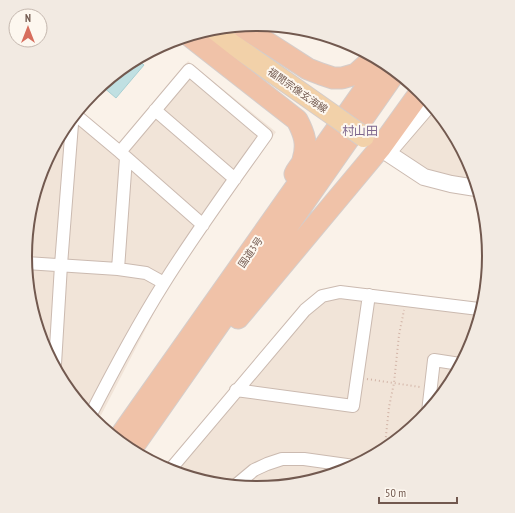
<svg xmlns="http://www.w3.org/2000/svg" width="515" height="513" viewBox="0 0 515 513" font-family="'PT Sans Narrow','Noto Sans JP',sans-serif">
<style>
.residential{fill:#f1e4d8}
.water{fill:#c0e0e2;stroke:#a7d0d3}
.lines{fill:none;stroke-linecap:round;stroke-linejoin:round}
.minor-casing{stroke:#cbbab0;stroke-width:14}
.tertiary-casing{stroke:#cbbab0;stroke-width:18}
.primary-casing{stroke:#d5cdca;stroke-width:22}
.trunk-casing{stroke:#d5cdca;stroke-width:23}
.path{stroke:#d2b4a7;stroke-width:2;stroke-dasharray:1 3;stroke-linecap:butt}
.minor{stroke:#fff;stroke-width:12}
.tertiary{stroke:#fff;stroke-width:16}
.primary{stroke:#f2d1a9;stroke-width:20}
.trunk{stroke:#f0c2a8;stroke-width:21}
.primary-bridge-casing{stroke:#d5cdca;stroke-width:22;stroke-linecap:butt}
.primary-bridge{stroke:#f2d1a9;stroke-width:20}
.labels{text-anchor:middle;stroke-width:4;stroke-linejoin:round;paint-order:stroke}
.street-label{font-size:10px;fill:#72594f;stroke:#fdf7ef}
.quarter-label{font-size:12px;fill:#7e678e;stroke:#fdf7ef}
.rim{fill:none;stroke:#72594f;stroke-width:2}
</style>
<rect width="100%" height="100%" fill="#faf2e9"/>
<!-- residential -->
<path class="residential" d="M188,61L276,132L168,286L97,423L93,421L43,345L25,256L43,167L80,112L122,146Z
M433,109L472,168L475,181L435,174L400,152Z
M488,247L490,257L472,346L422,421L346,471L257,489L168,471L297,311L309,298L320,292L480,304Z"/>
<!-- water -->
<path class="water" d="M139,61L144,65L116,98L102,86Z"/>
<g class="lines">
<defs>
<path id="minor" d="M155,110L235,179
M77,116L120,152L203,225
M389,154L431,105
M26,263L118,269L146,273L164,283
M118,269L126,158
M55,364L61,265L72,124
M236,390L353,406L369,295
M428,412L434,360L460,364
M90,416C113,371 137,326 164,283C196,232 231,184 266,135L189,70L120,152
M169,471L305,310L322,296L340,292L479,309
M236,485L254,470L267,464L282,459H304L354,466"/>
<path id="tertiary" d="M380,148L424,177L451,184L476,188"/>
<path id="primary" d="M215,32L333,115"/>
<path id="trunk" d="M243,27L308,69L321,74L333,78H342L356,74L366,65L372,59
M191,37L297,120C304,133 308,144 303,160C302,165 297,169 295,174
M238,318L380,148L421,91
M119,438L382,65
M133,447L394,74"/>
</defs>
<!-- minor casing -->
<use href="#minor" class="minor-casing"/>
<!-- tertiary casing -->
<use href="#tertiary" class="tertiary-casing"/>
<!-- primary casing -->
<use href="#primary" class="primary-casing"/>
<!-- trunk casing -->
<use href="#trunk" class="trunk-casing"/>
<!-- path -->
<path class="path" d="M367,379L420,387
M385,445L389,407L394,383L399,335L404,310"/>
<!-- minor -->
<use href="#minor" class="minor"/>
<!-- tertiary -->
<use href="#tertiary" class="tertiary"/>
<!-- primary -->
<use href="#primary" class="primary"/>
<!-- trunk -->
<use href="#trunk" class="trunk"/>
<defs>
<path id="primary-bridge" d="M333,115L364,137"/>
</defs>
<!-- primary-bridge casing -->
<use href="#primary-bridge" class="primary-bridge-casing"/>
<!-- primary-bridge -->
<use href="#primary-bridge" class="primary-bridge"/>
</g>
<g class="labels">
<!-- street labels -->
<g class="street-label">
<text transform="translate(298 90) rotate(35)" y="4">福間宗像玄海線</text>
<text transform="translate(250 252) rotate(-55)" y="4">国道3号</text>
</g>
<!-- quarter labels -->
<g class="quarter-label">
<text x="360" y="135">村山田</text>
</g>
</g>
<!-- crop -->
<path d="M0 0H515V513H0ZM32 256a225 225 0 1 1 450 0a225 225 0 1 1-450 0Z" fill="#f2eae2" fill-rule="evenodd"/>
<path class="rim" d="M32 256a225 225 0 1 1 450 0a225 225 0 1 1-450 0Z"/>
<!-- north arrow -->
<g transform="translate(28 28)"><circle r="19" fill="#fdf7ef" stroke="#c5b8af"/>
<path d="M0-3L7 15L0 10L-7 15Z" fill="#d76d5c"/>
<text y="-6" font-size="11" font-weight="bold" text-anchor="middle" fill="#72594f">N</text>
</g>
<!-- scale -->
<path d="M379 497v6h78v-6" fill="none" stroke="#72594f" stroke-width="2"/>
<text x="385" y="497" font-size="12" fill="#72594f" stroke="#fdf7ef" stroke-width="3" paint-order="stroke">50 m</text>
</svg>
